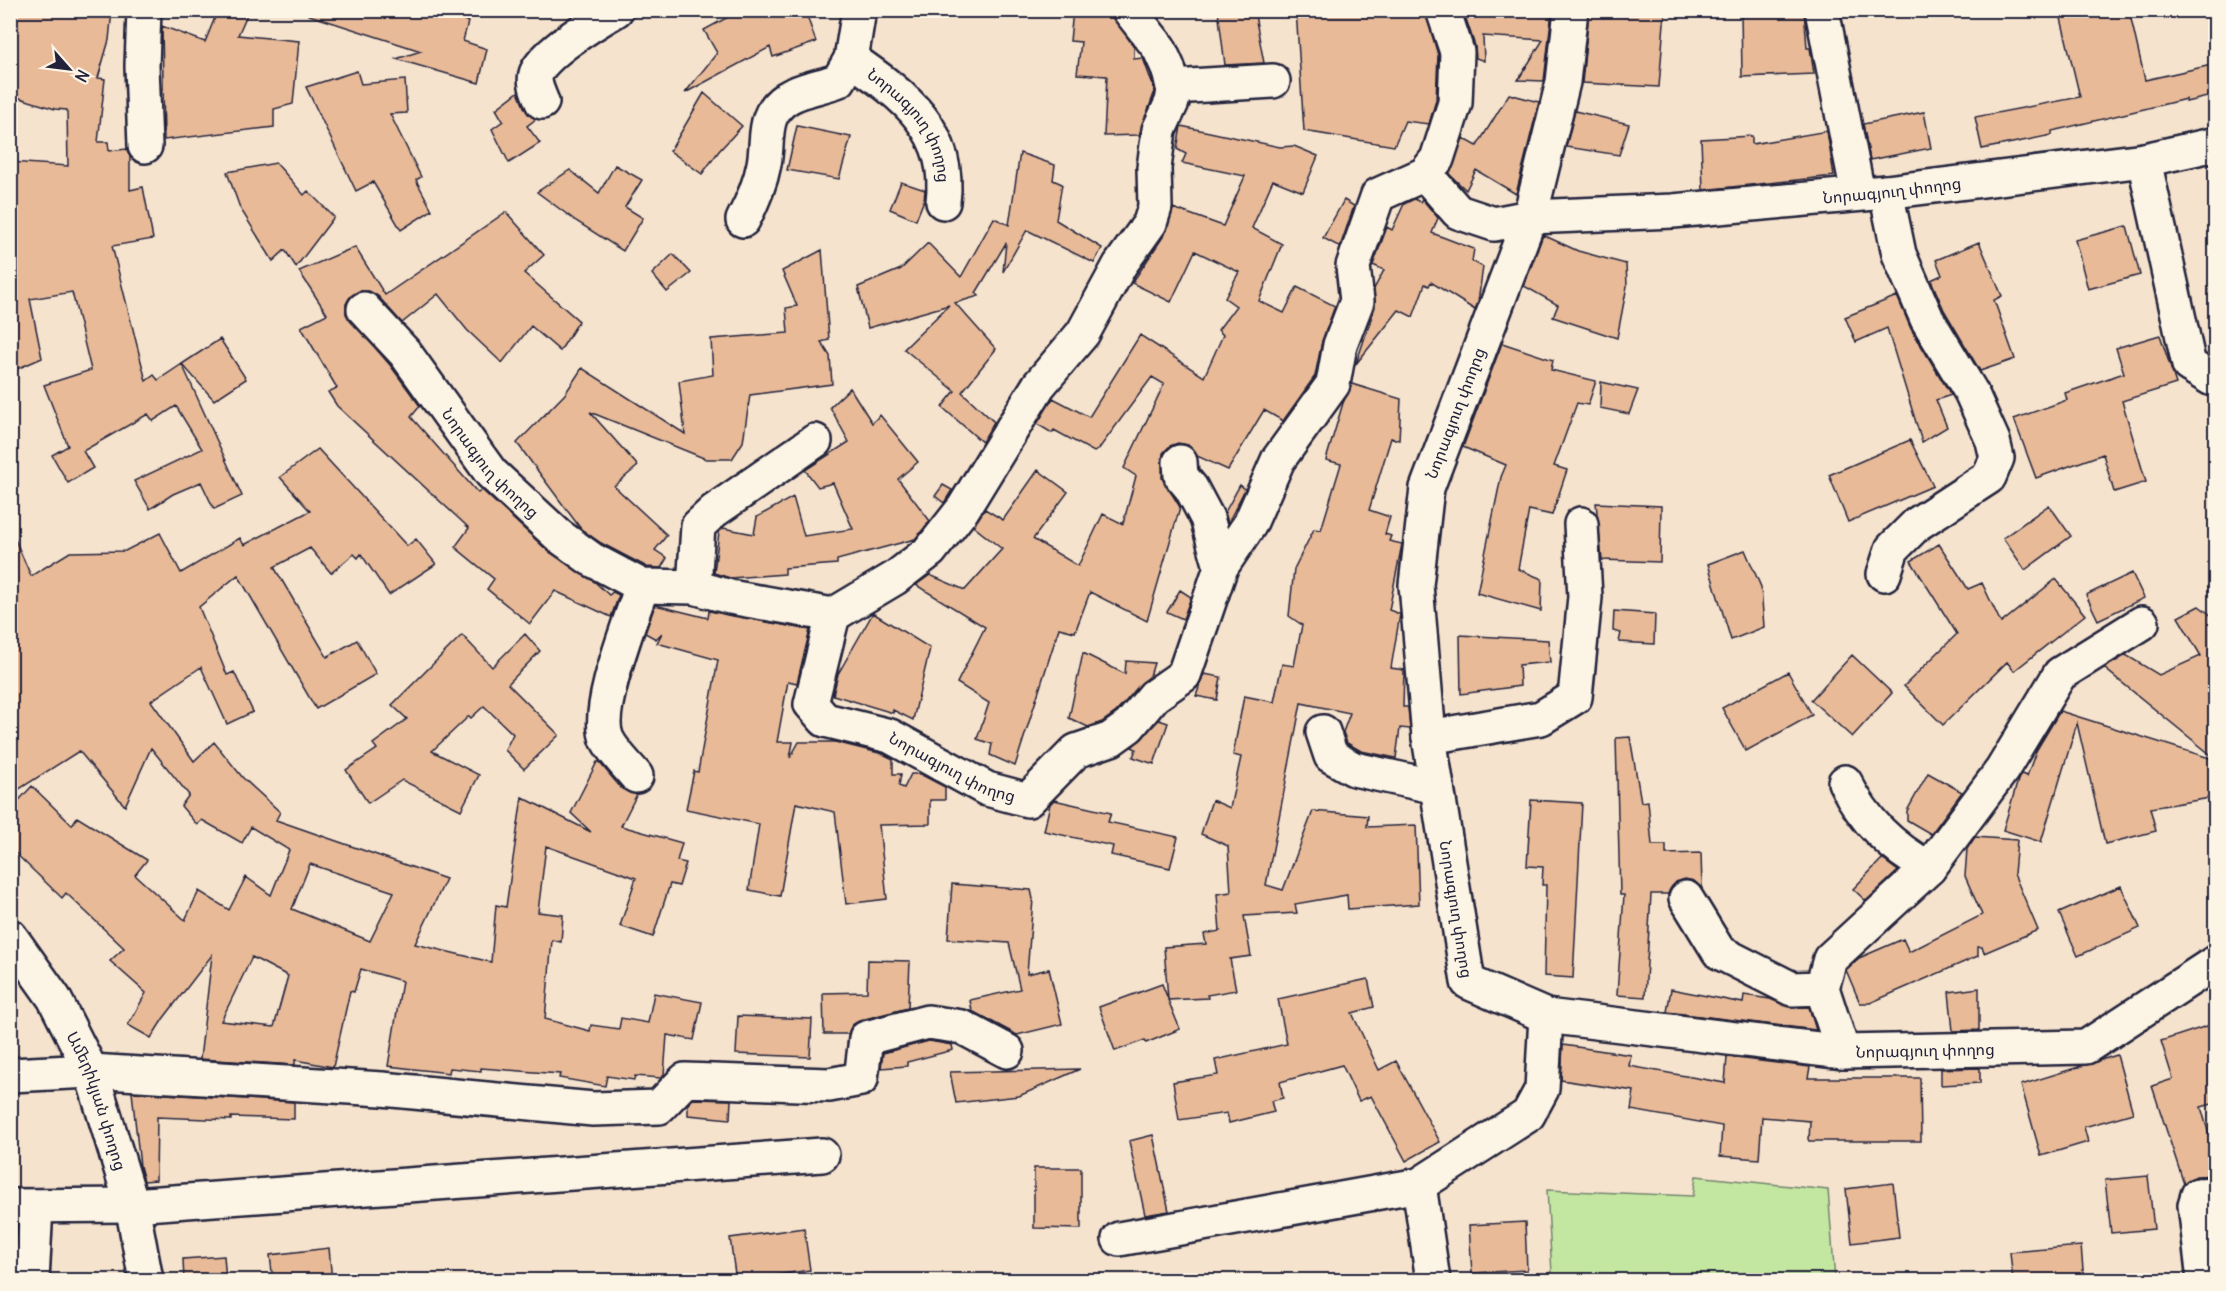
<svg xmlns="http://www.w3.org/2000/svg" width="2226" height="1291" viewBox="0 0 2226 1291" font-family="Delius,'Noto Sans Armenian',sans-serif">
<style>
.green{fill:#c3e7a1;stroke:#72846e;stroke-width:1.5}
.building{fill:#e8ba98;stroke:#22223b;stroke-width:1.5;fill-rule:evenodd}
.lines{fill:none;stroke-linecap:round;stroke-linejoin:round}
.minor-casing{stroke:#22223b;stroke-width:38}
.minor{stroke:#fcf5e5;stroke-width:33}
.labels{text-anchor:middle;stroke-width:4.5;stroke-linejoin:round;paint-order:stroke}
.street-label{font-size:16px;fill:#22223b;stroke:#fcf5e5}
</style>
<rect width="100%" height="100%" fill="#f6e3ce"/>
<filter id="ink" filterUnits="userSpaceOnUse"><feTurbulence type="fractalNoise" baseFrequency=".0167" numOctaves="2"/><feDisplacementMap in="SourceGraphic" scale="12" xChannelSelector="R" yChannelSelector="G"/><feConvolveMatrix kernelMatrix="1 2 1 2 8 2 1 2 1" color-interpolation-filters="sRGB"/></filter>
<g filter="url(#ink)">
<!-- green -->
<path class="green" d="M1696,1176L1828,1190L1835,1280H1486L1552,1273L1547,1190L1693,1196Z"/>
<!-- building -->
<path class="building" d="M10,10H112L109,40L98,78L105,79L98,142H108L109,151L127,149L130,157V190L143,187L153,239L112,246L146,381L154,375L158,380L182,364L242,496L214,509L201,482L173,494L150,509L134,481L202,449L176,406L153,421L148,414L83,451L93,468L68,483L52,455L68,446L44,385L91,370L72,292L30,299L42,358L10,372V162L68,166L67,110L55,109L10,95Z
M218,10H249L238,35L299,41L293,104L274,109V127L164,140L162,26L205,42Z
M310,10H446L468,22L463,41L487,49L479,83L396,59L421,51L309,15Z
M741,10H805L816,42L773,57L770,47L685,93L717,53L704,30Z
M1073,10L1111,13L1134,47V59L1143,58L1155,91L1139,135L1104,136L1107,76L1077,74L1081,42L1070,41Z
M1218,10H1254L1264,63L1225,65Z
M1296,10H1425L1438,55L1436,100L1429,124L1405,121L1394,146L1304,131Z
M1520,10L1552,11L1544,81L1518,80L1543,40L1483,36L1484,61L1476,58L1475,46L1464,13L1520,17Z
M1589,10H1665L1659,87L1582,83Z
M1741,10H1804L1807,48H1810L1814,74L1742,77Z
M2059,10H2129L2145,80L2216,64V95L2186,102V99L2052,131V135L1982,149L1975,117L2080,97Z
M357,71L361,84L405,80L407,113L390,114L421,177L416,180L432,210L401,230L373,182L356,191L306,87Z
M518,92L525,109L536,119L527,126L540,143L509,163L492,129L503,121L496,109Z
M704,93L742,126L719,151L702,174L670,151Z
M1509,94L1539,102L1516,194L1476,170L1466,190L1449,174L1463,138L1477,146Z
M1575,111L1629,124L1619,155L1566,147Z
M1924,112L1931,148L1870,160L1863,124Z
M797,126L851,137L839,179L787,170Z
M1181,126L1280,147L1294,146L1318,156L1303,192L1273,180L1252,228L1282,244L1259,301L1284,313L1297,287L1335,306L1322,341L1315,376L1283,421L1264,410L1228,470L1197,456L1188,445L1178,443L1170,446L1163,453L1162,478L1180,507L1147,621L1090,592L1075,632L1059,628L1015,766L990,755L992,744L977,739L989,703L957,683L985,627L916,585L930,575L965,590L1002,549L973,526L985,509L1003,520L1038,470L1068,492L1033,539L1078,566L1103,514L1123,524L1136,476L1124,468L1164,384L1152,377L1098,450L1094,452L1054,430L1052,433L1037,424L1053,398L1089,417L1140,335L1204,377L1223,335L1218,330L1236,306L1225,298L1239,272L1195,251L1171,302L1132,283L1165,234L1173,208L1223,226L1245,176L1182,163L1186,154L1177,149Z
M1827,131L1834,176L1703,190L1701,139L1752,136V144Z
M1020,153L1055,165L1053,180L1062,184L1056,220L1102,248L1094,263L1027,230L1003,272L1006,243L976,293L979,296L955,303L996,349L962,392L994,422L982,442L942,407L955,391L904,349L949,305L868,328L858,287L901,269L928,243L961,277L994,218L1009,225Z
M276,163L304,195L308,191L334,217L296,267L285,250L273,261L240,208L227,172Z
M615,165L642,180L625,207L643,218L623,251L576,221L537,192L570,170L599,193Z
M901,182L925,190L924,200L916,220L890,209Z
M1414,199L1420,202L1422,199L1438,218L1432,233L1474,249L1472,261L1483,267L1478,302L1475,310L1431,282L1429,286L1425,284L1413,317L1399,310L1356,364L1375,307L1374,289L1384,270L1373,265L1387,227L1392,230L1404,204Z
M1344,200L1354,206L1340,247L1323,238Z
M506,212L544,255L524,273L579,321L560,351L531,326L502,363L467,330L438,294L402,323L378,296L369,291H359L351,296L346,304V314L390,365L420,406L411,417L478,493L482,490L548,551L596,583L609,595L613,592L619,595L611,617L555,591L530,624L487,589L494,579L455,547L469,528L337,406L328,392L337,388L301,327L327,314L299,271L355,247L385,295Z
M2127,226L2140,275L2088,289L2075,240Z
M1543,235L1578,251L1626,264L1627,286L1617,338L1553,317L1558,305L1524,286Z
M1979,242L2002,296L1994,300L2015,359L1980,371L1944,310L1931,280L1942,275L1936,260Z
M822,250L829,340L821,342L830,356L832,384L750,395L743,442L732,459H706L590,412L638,466L614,486L667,535L655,550L667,558L661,568L647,567L601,543L581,529L517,443L565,394L582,368L685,434L679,381L713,375L711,339L788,333L786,308L797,306L782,271Z
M673,254L691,273L667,292L652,274Z
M1897,296L1911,329L1951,395L1936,400L1947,427L1922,442L1887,328L1856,342L1845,317Z
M2160,335L2176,384L2122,401L2146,482L2114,492L2103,454L2036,478L2014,419L2067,400L2065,393L2124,373L2116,348Z
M220,339L246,379L214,400L182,364Z
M1502,343L1553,360L1551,370L1596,381L1588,405L1577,403L1554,466L1567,470L1552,515L1529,510L1518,569L1542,579L1541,611L1477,593L1501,477L1506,465L1463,447Z
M1601,382L1638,390L1629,414L1600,408Z
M1352,384L1401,399L1399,440L1391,438L1369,510L1390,517L1385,534L1391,536L1389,541L1402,544L1389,610L1400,614L1391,668L1404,670L1403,707H1408L1410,729L1400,728L1396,758L1361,751L1347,743L1343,732L1350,713L1301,703L1266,885L1283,890L1313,811L1368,816L1367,827L1416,825L1419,904L1348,909L1347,895L1295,904L1297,913L1244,916L1251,956L1230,959L1236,990L1207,995L1208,998L1168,1000L1180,1029L1146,1043L1145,1040L1115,1051L1099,1007L1162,984L1168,999L1164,947L1206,944L1204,934L1220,931L1217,894L1231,892L1228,846L1201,834L1212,800L1230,808L1241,757L1233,755L1244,696L1274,702L1282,664L1294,666L1302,625L1289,616L1294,569L1314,529L1321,530L1341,464L1326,460L1343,403Z
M850,388L872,423L880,415L918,462L898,479L930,521L915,539L837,560V564L785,568V574L730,578L714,573L719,532L723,528L754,534L757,517L793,497L804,536L853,529L833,483L818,487L805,470L849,442L830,407Z
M1910,440L1933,486L1848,522L1829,475Z
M318,449L407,546L416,539L436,564L389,595L361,554L358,558L354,554L331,573L310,548L274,567L327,657L357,640L376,674L316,709L238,575L199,607L227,675L234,672L253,712L227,724L201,667L151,701L194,761L214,742L243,778L280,812L276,820L446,879L415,944L491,962L496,905L506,907L522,797L591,832L571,813L597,762H599L622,789L637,794L621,826L682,843L677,861L686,863L679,886L670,884L653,937L620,926L636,878L546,846L538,912L563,915L561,942L552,940L545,1019L590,1031L591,1025L619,1029L621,1018L648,1023L654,993L702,1002L694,1040L667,1035L664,1075L661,1078L635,1076L634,1080L607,1076L605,1086L559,1078L560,1074L481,1068V1071L450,1068L449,1073L388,1066L402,981L361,969L354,992L350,991L333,1067L295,1060V1065L200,1059L212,955L163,1019L151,1038L128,1025L146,993L110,961L124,948L66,893L62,898L10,848V810L32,786L72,825L77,817L147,860L135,875L185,920L199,891L229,910L246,877L271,895L289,850L251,827L242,843L202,820L197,825L181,806L189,795L151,748L125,806L79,751L10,795V528L31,576L70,552L125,551L160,533L181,573L240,538L244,545L310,511L280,477ZM310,864L394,892L370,941L292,909ZM252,957L288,976L274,1027L221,1021Z
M943,485L952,490L944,503L935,496Z
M1240,485L1245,489L1228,523L1225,512Z
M1596,503L1661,506L1660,562L1602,560Z
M2049,505L2071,536L2025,570L2003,538Z
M1939,544L1968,589L1982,583L2001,623L2056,579L2085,615L2014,671L2007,662L1943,725L1904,686L1957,634L1911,561Z
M1745,550L1761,587L1764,627L1731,640L1708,564Z
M2132,573L2144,598L2098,620L2086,595Z
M1180,590L1191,597L1183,619L1167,612Z
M655,605L708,618L709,611L810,630L797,683L788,681L777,742H793L790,758L799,742H835L883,754L893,759V774H901L899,786L904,788L911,774H920L945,787V800H930V824L879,825L887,899L846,904L835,812L796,803L780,896L749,890L759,824L686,809L694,771L698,772L718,660L657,643L662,633L656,639L645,633Z
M2199,606L2216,619V759L2104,668L2126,655L2159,675L2201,656L2178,617Z
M1614,611L1655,614L1654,644L1619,642L1621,633L1613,631Z
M873,613L930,648L913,720L893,710V713L833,695L838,674Z
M525,634L540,651L508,684L559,735L524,769L505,750L513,734L484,706L471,718L469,716L432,751L479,775L461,810L402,780L368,803L346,770L377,749L373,744L407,719L392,705L462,635L492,667Z
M1460,635L1548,640L1550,662L1519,665L1520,686L1461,694Z
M1083,653L1125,674L1126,661L1154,663L1150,676L1116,712L1102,722L1088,727L1069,718Z
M1852,655L1892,693L1852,737L1811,700Z
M1788,672L1812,715L1746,751L1722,708Z
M1204,674L1221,677L1217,700L1196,696Z
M2060,711L2216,760V797L2150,808L2156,831L2105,844L2077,723L2041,842L2003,830L2018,780L2021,774L2027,776L2036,751Z
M1159,720L1168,723L1154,764L1133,757L1136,749L1132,747Z
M1630,737L1641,802L1648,801L1652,845H1666V854L1701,853L1702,888L1694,881L1685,879L1676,882L1668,894H1651L1645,997L1617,995L1624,895H1620L1616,738Z
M1928,773L1962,792L1931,834L1907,820V811Z
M1054,800L1111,813L1108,822L1178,837L1170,868L1111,855L1113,846L1044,831L1050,804Z
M1531,800L1582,803L1573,978L1544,976L1546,885H1542L1543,867L1527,866Z
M1975,837L2017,840L2014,874L2038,930L1984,953L1982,947H1978V956L1870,1003H1860L1846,970L1859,958L1903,939L1909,952L1982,915L1965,876L1967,849Z
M1882,859L1898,871L1866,901L1853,889Z
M952,884L1031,890L1033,899L1027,974L1049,969L1062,1024L1017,1035L972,1011L970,1000L1020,989L1009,943L948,939Z
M2121,886L2140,928L2078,956L2059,913Z
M868,960L910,961L908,1008L861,1020L852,1025L848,1034H824L823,993L867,992Z
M1368,979L1374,1007L1352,1013L1379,1070L1396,1061L1440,1142L1406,1161L1371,1096L1359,1101L1342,1065L1280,1082L1283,1098L1271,1101L1274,1112L1229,1123L1227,1113L1179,1120L1173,1082L1218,1075L1215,1060L1287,1044L1278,999Z
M1979,988V1030L1953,1031L1949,992Z
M1671,989L1743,1003L1744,995L1770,999L1792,1008L1809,1007L1816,1030L1667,1012Z
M738,1016L812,1019L810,1057L736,1054Z
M2216,1023V1103L2201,1107L2212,1145H2216V1175L2196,1176L2184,1184L2152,1086L2173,1079L2161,1041Z
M929,1041L952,1045L953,1050L907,1062V1066L881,1068L883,1053Z
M1563,1045L1631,1055L1629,1066L1725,1083L1727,1057L1810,1067L1808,1078H1920L1921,1141H1809L1810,1121L1762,1117L1759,1159L1720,1156L1722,1126L1631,1110L1634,1091L1561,1080Z
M2117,1055L2133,1113L2084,1127L2088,1142L2041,1156L2021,1085Z
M1980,1068V1083L1941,1085V1069Z
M1080,1069L1019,1096L956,1103L950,1072Z
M132,1092L294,1102V1119L231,1117V1120L157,1117L156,1180L144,1181L140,1166Z
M693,1099L731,1100L730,1119L688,1115V1104Z
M1153,1135L1169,1211L1145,1215L1129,1141Z
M1034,1168H1081V1229L1034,1228Z
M2148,1176L2154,1229L2111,1233L2105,1180Z
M1893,1183L1899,1237L1852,1243L1846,1189Z
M1525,1222L1527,1270L1472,1273L1469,1225Z
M804,1228L810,1270L736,1281L730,1238Z
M2081,1246L2084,1281H2013L2010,1252Z
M329,1248L332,1281H273L270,1255Z
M224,1256L226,1281H184L183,1259Z"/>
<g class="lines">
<defs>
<g id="minor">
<path d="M144,10L142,66L145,146"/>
<path id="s1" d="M1571,10L1563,82L1530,217L1427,488L1416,585L1429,737L1468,982L1546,1016L1843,1052L2086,1047L2216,962"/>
<path d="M1822,10L1858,194"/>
<path id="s2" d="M851,59C905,96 952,131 943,202"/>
<path d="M1173,87L1273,81"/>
<path d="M542,102C539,94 533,83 536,74C542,54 597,21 616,10"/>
<path d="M2144,160L2189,365L2212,379H2216"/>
<path id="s3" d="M1425,174L1458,212L1494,224L1530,217L1673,211L1886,192L2144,160L2216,144"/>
<path d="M743,220C753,201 760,185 764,164C769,137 761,115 787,98C803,88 822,87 839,80L851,59L859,10"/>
<path id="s4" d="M364,309L405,353L491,473L559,536L591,559L642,586L694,587L730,597L833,615L895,578L930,551L963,509L1039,385L1083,333L1120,265L1150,223L1155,207L1154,168L1159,130L1172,102L1174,90L1168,68L1159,48L1129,10"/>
<path d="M1180,462L1181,476L1191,488L1207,518L1221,567"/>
<path d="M1884,574L1892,549L1917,524L1989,477L1997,458L1993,441L1971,392L1927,319L1899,254L1886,192"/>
<path d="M694,587L698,526L714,511L815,441"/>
<path id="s5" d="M833,615L811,704L825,720L890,736L987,789L1028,800L1076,751L1111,739L1129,726L1154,696L1184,675L1221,567L1250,524L1278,460L1333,384L1340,345L1357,301L1353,266L1378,195L1425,174L1437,159L1455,103L1457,52L1443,10"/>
<path d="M1323,732L1331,756L1354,769L1437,787"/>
<path d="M1429,737L1541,718L1575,697L1585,597L1581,524"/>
<path d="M636,776C627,765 613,752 607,739C594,710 632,618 642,586"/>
<path d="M1845,782C1864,821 1891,847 1929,868"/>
<path d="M1686,898L1719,952L1792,989L1822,988"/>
<path id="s6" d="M10,936L54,998L91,1071L132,1205L146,1280"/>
<path d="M1843,1052L1822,988L1830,959L1929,868L2002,770L2060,674L2142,623"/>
<path d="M10,1075L91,1071L382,1089L593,1109L659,1107L685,1080L829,1085L861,1079L866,1038L928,1022L962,1027L1007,1051"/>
<path d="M1419,1185L1433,1280"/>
<path d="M10,1206L132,1205L822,1155"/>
<path d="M1119,1239L1419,1185L1528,1115L1542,1089L1546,1016"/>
<path d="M32,1280L36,1207"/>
<path d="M2204,1280L2195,1205L2198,1195L2216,1194"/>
</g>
</defs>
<!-- minor casing -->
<use href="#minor" class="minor-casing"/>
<!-- minor -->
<use href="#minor" class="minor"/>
</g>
</g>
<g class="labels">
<!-- street labels -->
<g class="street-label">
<text dy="6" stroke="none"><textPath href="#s2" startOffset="92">Նորագյուղ փողոց</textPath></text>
<text dy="6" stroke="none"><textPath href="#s3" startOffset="488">Նորագյուղ փողոց</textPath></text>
<text transform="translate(1455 413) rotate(-69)" y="6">Նորագյուղ փողոց</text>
<text dy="6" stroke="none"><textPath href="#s4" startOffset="200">Նորագյուղ փողոց</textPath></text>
<text dy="6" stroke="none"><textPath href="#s5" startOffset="250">Նորագյուղ փողոց</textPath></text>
<text dy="6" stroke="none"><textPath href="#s1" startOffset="926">Նորագյուղ փողոց</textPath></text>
<text dy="6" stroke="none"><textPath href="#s1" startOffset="1466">Նորագյուղ փողոց</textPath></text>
<text dy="6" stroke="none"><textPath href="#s6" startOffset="188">Ամերիկյան փողոց</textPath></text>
</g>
</g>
<!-- margin -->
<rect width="2226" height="1291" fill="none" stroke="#fcf5e5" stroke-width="36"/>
<rect x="18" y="18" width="2190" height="1255" fill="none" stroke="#22223b" stroke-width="2" filter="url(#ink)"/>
<!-- north arrow -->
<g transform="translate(69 69) rotate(118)" stroke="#fcf5e5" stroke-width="4.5" paint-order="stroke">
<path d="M0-4.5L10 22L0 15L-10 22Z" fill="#22223b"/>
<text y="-9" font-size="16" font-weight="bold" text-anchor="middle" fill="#22223b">N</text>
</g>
</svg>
